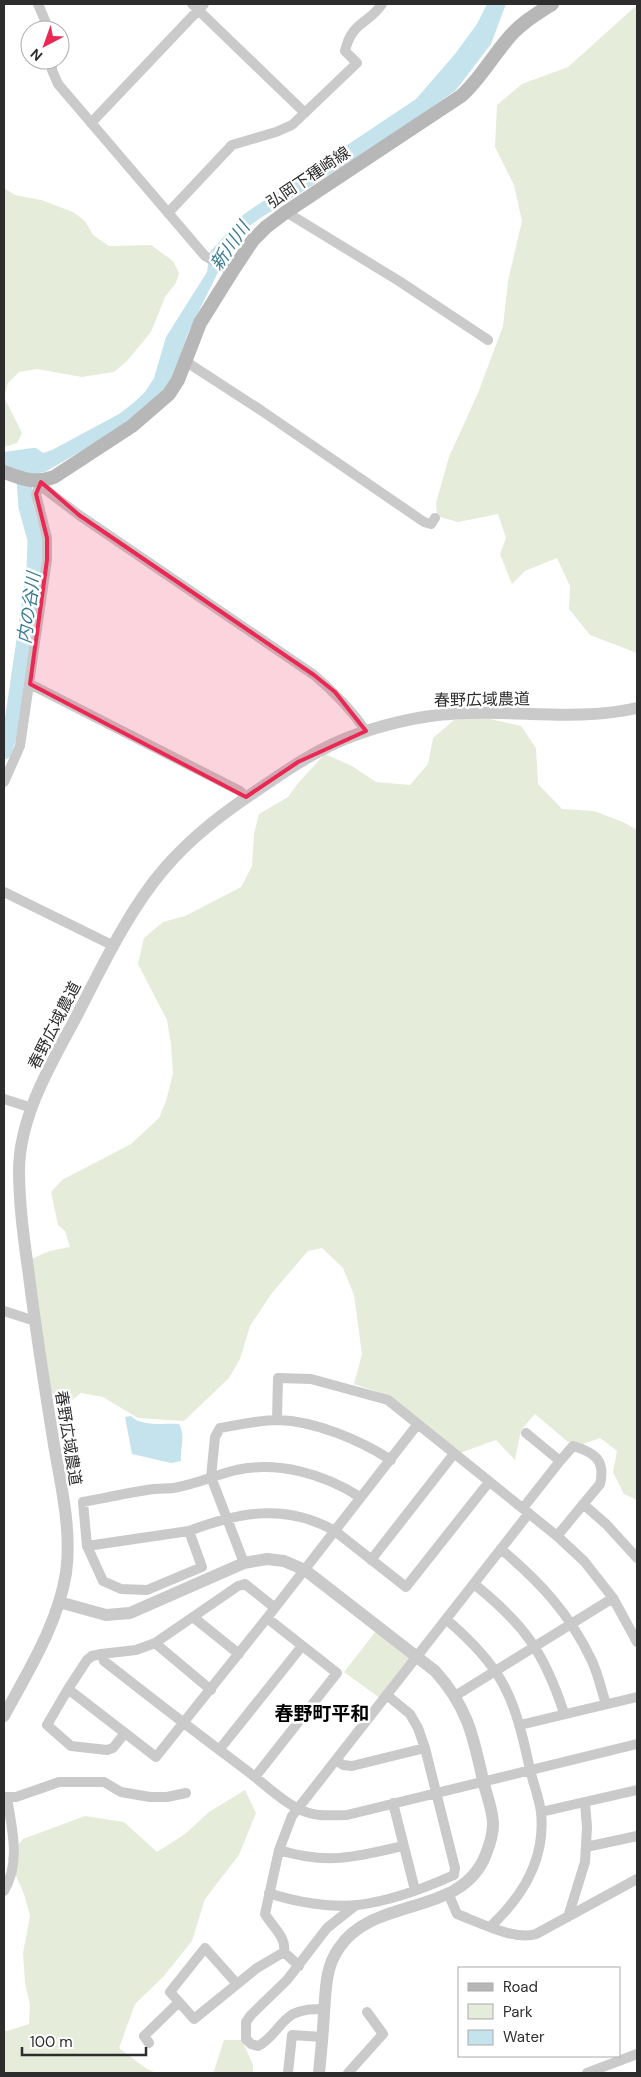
<svg xmlns="http://www.w3.org/2000/svg" width="641" height="2077" viewBox="0 0 641 2077" font-family="'DM Sans','Noto Sans JP',sans-serif">
<style>
.green{fill:#e6ecda}
.water{fill:#c5e3ec}
.lines{fill:none;stroke-linecap:round;stroke-linejoin:round}
.river{stroke:#c5e3ec;stroke-width:15}
.minor{stroke:#cacaca;stroke-width:10}
.tertiary{stroke:#cacaca;stroke-width:12}
.secondary{stroke:#b7b7b7;stroke-width:14}
.marked{fill:#eb2853;fill-opacity:0.2;stroke:#eb2853;stroke-width:4;stroke-linejoin:round}
.labels{text-anchor:middle;stroke-width:5;stroke-linejoin:round;paint-order:stroke}
.street-label{font-size:16px;fill:#2d2d2d;stroke:#fff}
.water-label{font-size:18px;font-style:italic;fill:#397c92;stroke:#fff}
.quarter-label{font-size:19px;font-weight:bold;fill:#000;stroke:#fff}
</style>
<rect width="100%" height="100%" fill="#fff"/>
<!-- green -->
<path class="green" d="M637,5V653L590,635L569,609L570,586L557,558L525,571L512,584L500,554L506,538L498,514L458,522L437,516L436,503L449,457L478,393L503,326L508,281L522,221L514,185L495,147L497,105L522,84L568,67Z
M4,188L15,195L41,200L73,212L85,221L93,235L109,246L151,245L173,261L179,273L176,283L165,297L151,332L127,361L114,372L82,377L37,369L19,372L8,383L4,397L22,433L17,443L4,447Z
M481,717L521,726L536,748L538,784L562,809L594,811L623,822L637,830V1500L624,1494L613,1472L617,1451L600,1438L583,1444L568,1442L535,1414L521,1430L515,1460L496,1440L457,1454L389,1396L354,1384L362,1354L354,1295L343,1268L322,1248L308,1251L272,1293L250,1326L240,1359L229,1378L184,1421L138,1418L103,1397L81,1393L67,1404L56,1403L47,1383L31,1259L50,1251L70,1247L65,1231L58,1225L51,1192L62,1180L131,1144L159,1118L166,1101L173,1073L171,1045L167,1020L138,964L144,938L163,922L185,916L241,887L252,866L254,834L259,814L288,797L299,782L325,754L352,766L376,782L410,785L428,764L433,738L454,720Z
M376,1631L412,1659L381,1699L344,1672Z
M245,1790L256,1813L239,1855L205,1899L192,1941L163,1977L135,2004L119,2048L147,2069L156,2073H4V2030L7,2031L29,2024L30,2005L25,1983L23,1953L30,1916L24,1894L8,1858L23,1839L85,1816L124,1822L157,1852L185,1834L209,1812Z
M224,2040H242L253,2065V2073H212L214,2071Z"/>
<!-- water -->
<path class="water" d="M487,4H506L491,44L456,90L400,130L259,219L247,228L229,250L188,333L173,377L160,396L126,425L45,472L34,474L4,466V452L32,448H36L43,453L52,450L119,414L132,404L145,392L154,378L166,337L207,272L210,252L244,214L416,99L455,54L477,24Z
M131,1416C140,1427 166,1423 179,1424C186,1436 180,1447 181,1461L171,1463L132,1454L125,1417Z"/>
<g class="lines">
<!-- river -->
<path class="river" d="M4,752L10,735L34,572L35,540L26,507L24,481L25,466"/>
<!-- minor -->
<path class="minor" d="M38,4L49,30
M192,4L305,113
M52,60V70L58,84L199,249L205,256L232,272
M91,123L204,4
M286,212L399,281L488,340
M168,213L232,145L276,132L292,125L357,63L345,51C352,21 369,24 382,4
M185,361L262,411L424,522L431,524L435,518
M41,482L46,490L79,515L314,675C334,692 351,709 366,731
M30,684L240,791L246,797
M4,782L20,746L47,560V538L36,494L41,482
M4,892L114,946
M4,1099L32,1108
M4,1311L35,1321
M277,1420L278,1378L311,1379L388,1400L557,1536L584,1561L613,1598L637,1642
M583,1504L606,1524L637,1558
M523,1508L560,1461L526,1433
M189,1531C239,1512 286,1503 335,1531L406,1587L489,1482
M557,1536L600,1484C606,1460 594,1452 573,1446L560,1461
M87,1546L189,1531L202,1567L147,1590L121,1589L103,1581L87,1546L83,1502C106,1498 130,1492 154,1489C161,1488 167,1489 173,1488C195,1485 215,1475 236,1470C279,1461 324,1474 360,1497
M501,1549C540,1582 569,1613 591,1659C598,1673 601,1689 606,1704
M371,1560L453,1455
M244,1563L211,1477L215,1437L220,1428C238,1425 259,1420 278,1420C315,1421 360,1440 391,1460
M474,1584C524,1624 544,1652 564,1713
M193,1617L239,1654
M447,1620C502,1667 514,1695 529,1765C532,1780 539,1797 541,1812C546,1859 523,1896 491,1926
M155,1643L211,1690
M101,1654L104,1661C151,1698 198,1734 246,1770C265,1784 284,1804 306,1812C318,1817 334,1815 347,1815L637,1744
M68,1689L47,1725L71,1746L107,1750L113,1748L125,1733L156,1757L267,1618L417,1425
M455,1696L613,1598
M520,1725L637,1697
M125,1733L68,1689L87,1660L92,1656L101,1654L136,1650L155,1643L238,1586L245,1584L275,1608
M219,1750L302,1646
M336,1760L343,1765L352,1766L425,1748
M255,1777L337,1673L267,1618
M4,1797H16L59,1782H104L121,1792L150,1797H167L186,1793
M393,1803L415,1890
M541,1812L637,1790
M586,1847L637,1836
M279,1850C327,1865 357,1857 403,1846
M4,1891C21,1862 12,1829 7,1798
M269,1893C294,1902 332,1908 358,1905C390,1901 425,1888 454,1875L455,1868L425,1748L418,1728L410,1714L388,1696
M449,1895L457,1914C478,1922 515,1941 536,1934L637,1879
M568,1917L585,1862L587,1827L585,1803
M284,1952C287,1938 272,1926 265,1914L279,1850L292,1816L529,1513
M179,2002L194,2019L257,1968L284,1952L299,1966
M324,2009C314,2009 303,2009 293,2014C279,2022 273,2039 258,2046L251,2044L246,2039V2022L251,2015L287,1980L327,1928L356,1905
M149,2043L144,2036L179,2002L170,1992L205,1948L237,1984
M288,2073L292,2035L322,2037
M348,2073L383,2034L367,2012
M587,2073L637,2054"/>
<!-- tertiary -->
<path class="tertiary" d="M59,1602L106,1615L130,1613L244,1563L267,1559L284,1561L305,1570L435,1671C467,1706 473,1735 483,1780C486,1794 493,1810 493,1824C493,1835 490,1844 486,1854C462,1918 374,1895 339,1948C325,1968 326,1989 324,2013C323,2033 321,2053 319,2073
M4,1716C28,1671 58,1624 66,1573C72,1531 61,1486 54,1445C45,1389 36,1332 29,1276C24,1240 19,1205 19,1169C20,1117 49,1067 73,1023C99,973 127,912 164,869C192,836 226,811 262,787C291,767 321,747 355,735C391,722 428,714 467,713C524,711 580,721 637,708"/>
<!-- secondary -->
<path class="secondary" d="M4,472C23,479 34,484 54,477L132,426L169,394L178,380L200,323L235,267L253,240L266,227L286,212L461,96C479,80 490,60 506,41C518,25 535,15 552,4"/>
</g>
<!-- marked area -->
<path class="marked" d="M41,482L79,515L314,675L335,692L366,731L298,762L246,797L30,684L47,560V538L36,494Z"/>
<g class="labels">
<!-- street labels -->
<g class="street-label">
<text transform="translate(308 177) rotate(-34)" y="6">弘岡下種崎線</text>
<text transform="translate(482 699) rotate(-1)" y="6">春野広域農道</text>
<text transform="translate(54 1025) rotate(-63)" y="6">春野広域農道</text>
<text transform="translate(69 1438) rotate(81)" y="6">春野広域農道</text>
</g>
<!-- water labels -->
<g class="water-label">
<text transform="translate(230 246) rotate(-55)" y="6">新川川</text>
<text transform="translate(29 608) rotate(-82)" y="6">内の谷川</text>
</g>
<!-- quarter labels -->
<g class="quarter-label">
<text x="322" y="1720">春野町平和</text>
</g>
</g>
<!-- border -->
<rect width="641" height="2077" fill="none" stroke="#2d2d2d" stroke-width="10"/>
<!-- legend -->
<rect x="458" y="1967" width="162" height="90" fill="#ffffff" stroke="#ababab"/>
<rect x="468" y="1983" width="25" height="8" fill="#b7b7b7" stroke="#ababab"/>
<text x="503" y="1992" font-size="15" fill="#2d2d2d">Road</text>
<rect x="468" y="2004" width="25" height="15" fill="#e6ecda" stroke="#ababab"/>
<text x="503" y="2017" font-size="15" fill="#2d2d2d">Park</text>
<rect x="468" y="2030" width="25" height="15" fill="#c5e3ec" stroke="#ababab"/>
<text x="503" y="2042" font-size="15" fill="#2d2d2d">Water</text>
<!-- north arrow -->
<g transform="translate(45 45) rotate(221)"><circle r="24" fill="#ffffff" stroke="#ababab"/>
<path d="M0-4L9 19L0 12L-9 19Z" fill="#eb2853"/>
<text y="-8" font-size="14" font-weight="bold" text-anchor="middle" fill="#2d2d2d">N</text>
</g>
<!-- scale -->
<path d="M22 2047v8h124v-8" fill="none" stroke="#2d2d2d" stroke-width="2.5"/>
<text x="30" y="2047" font-size="15" fill="#2d2d2d" stroke="#ffffff" stroke-width="4" paint-order="stroke">100 m</text>
</svg>
